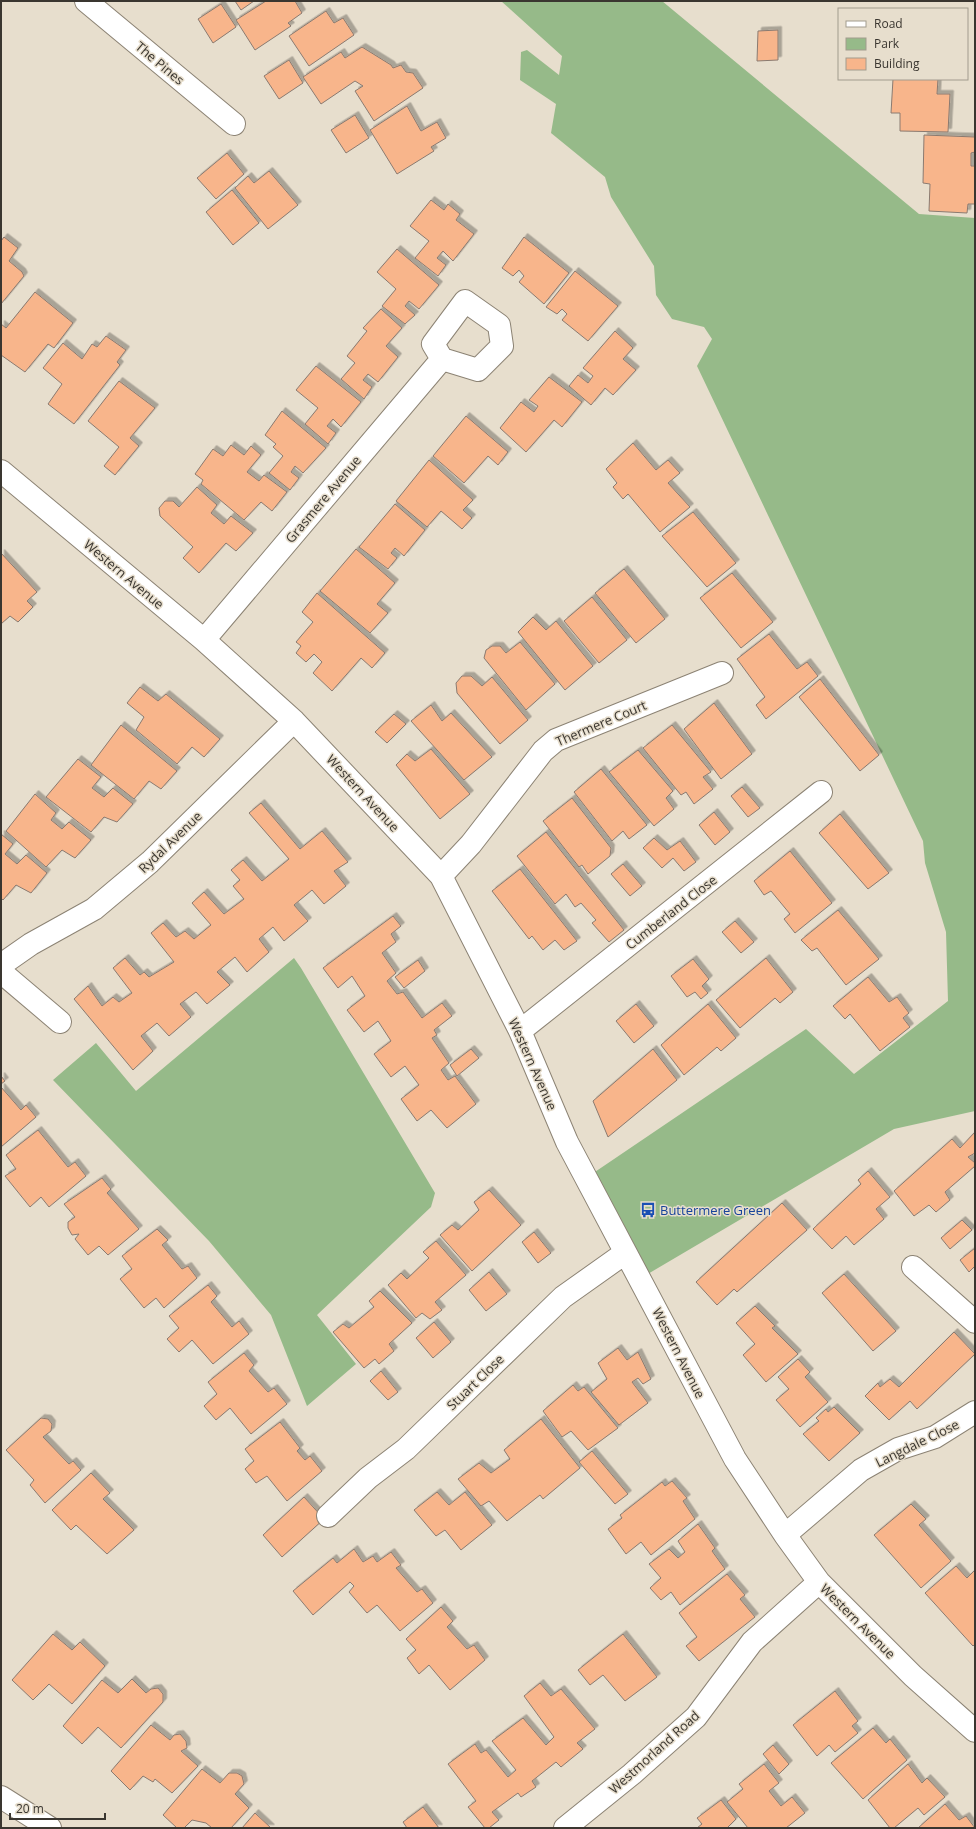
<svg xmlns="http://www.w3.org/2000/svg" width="976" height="1829" viewBox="0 0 976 1829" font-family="'Open Sans',sans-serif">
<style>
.green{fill:#96ba89}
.building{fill:#f8b58b;stroke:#8a7a70;filter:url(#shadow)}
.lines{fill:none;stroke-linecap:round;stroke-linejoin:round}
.minor-casing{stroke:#8c8374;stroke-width:24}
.minor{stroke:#fff;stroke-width:22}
.labels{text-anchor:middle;stroke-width:3;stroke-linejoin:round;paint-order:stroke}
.street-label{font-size:13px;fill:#3a3630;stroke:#e7decd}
.transit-label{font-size:13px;fill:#164399;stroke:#e7decd;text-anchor:start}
</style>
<defs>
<filter id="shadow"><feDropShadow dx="3.5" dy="-3.5" stdDeviation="0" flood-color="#0004"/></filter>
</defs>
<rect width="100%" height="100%" fill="#e7decd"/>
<!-- green -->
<path class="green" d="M501,1H662L919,214L975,218V1111L894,1129L641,1278L586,1178L806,1029L854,1074L948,1001L946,932L925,863L923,841L697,366L712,339L704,327L672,319L656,295L654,266L611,197L605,177L551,133L556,104L520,80L521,52L527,50L559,75L562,56Z
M294,958L301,968L435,1193L431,1207L317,1315L356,1364L307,1406L271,1315L209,1241L53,1080L96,1043L136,1091Z"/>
<!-- building -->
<path class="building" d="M235,1H254L241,10Z
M266,1H295L302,13L288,23L291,26L255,50L236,20Z
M221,4L236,27L213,43L198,19Z
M326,11L334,23L343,18L354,35L309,66L289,36Z
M778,30V60L757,61L758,31Z
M362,47L391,65L393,68L401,65L406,72L413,73L423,88L374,121L355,91L363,86L355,81L321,104L303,77L341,52L345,58Z
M289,60L303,83L279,99L264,76Z
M893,79H938L937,94H950L948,132L900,131V113H891Z
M407,106L421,131L437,122L446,138L431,147L434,151L397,174L370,130Z
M355,115L369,138L346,153L331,130Z
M924,135L975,137V152L971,153V166H975V204H968L967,213L929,211L930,184L923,183Z
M227,153L244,174L216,199L197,178Z
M269,171L298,205L268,229L235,188L248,176L254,183Z
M232,190L259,223L233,245L206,212Z
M431,200L444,210L448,204L460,214L456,220L474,234L453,261L443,251L437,258L446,265L438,276L415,258L429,241L410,226Z
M4,237L18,248L9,261L22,272L24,276L1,304V241Z
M524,237L569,273L544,304L519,282L524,276L519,270L513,276L502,268Z
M397,249L439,285L419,309L409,301L405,306L415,315L405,324L382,306L396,289L377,272Z
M575,271L618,306L588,341L562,320L567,314L562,309L557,314L546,307Z
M35,292L73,323L54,348L48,344L25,372L1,355V324L6,328Z
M381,309L402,328L386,346L398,357L378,382L368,374L363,380L372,387L364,399L341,379L355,363L347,356L367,331L363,328Z
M615,331L633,348L623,359L636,370L613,395L605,388L591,405L569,386L578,375L588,383L593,376L583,368Z
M106,336L126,350L117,362L120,365L74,424L48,404L62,384L43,368L63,343L82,359L92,344L97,347Z
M316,366L361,402L341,427L333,419L327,426L336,433L328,444L305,424L318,408L296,390Z
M549,377L582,402L562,427L554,420L526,452L500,428L521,402L534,412L538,406L529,400Z
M119,381L155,408L130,438L139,446L115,475L104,466L119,447L88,421Z
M282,411L326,448L303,473L295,466L291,472L299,478L290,490L269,473L283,456L273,447L276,444L265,435Z
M466,416L508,452L498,465L488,456L464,483L433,456Z
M633,443L656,470L668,460L680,473L668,483L690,507L660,532L628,494L623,499L613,487L617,483L606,469Z
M231,445L244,455L251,446L261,455L247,472L259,481L264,475L287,492L272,511L261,502L244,520L201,484L203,480L195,474L213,449L223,456Z
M429,460L473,500L463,510L472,518L462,529L441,511L427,527L396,501Z
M197,487L217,505L211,513L224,524L231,516L253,533L236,551L226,543L199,573L183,558L193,547L160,516L159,508L165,501H173L179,507Z
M395,504L425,530L404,556L395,548L391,553L397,558L388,569L359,547Z
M693,512L736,563L707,587L662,536Z
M356,549L395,583L377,604L388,613L370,633L320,591Z
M1,553L37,592L27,601L33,607L18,622L10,616L1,624Z
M624,569L665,619L636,643L595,593Z
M732,573L773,622L741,648L700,598Z
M317,593L385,653L372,668L361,658L332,691L313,673L322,662L314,654L306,662L296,653L301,646L296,642L313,622L302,612Z
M592,597L627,640L599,663L564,621Z
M533,617L546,630L556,621L593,666L565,690L518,632Z
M769,634L797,669L807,662L818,676L766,719L756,705L765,697L737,659Z
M520,642L555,684L526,710L484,658L486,650L492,646H500L506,653Z
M462,676H471L482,686L492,677L528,720L500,744L457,693L456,683Z
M820,679L879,755L860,771L799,697Z
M140,687L158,701L166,694L220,739L204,757L192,747L177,764L136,730L144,717L127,703Z
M714,703L752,754L721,779L684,729Z
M431,705L442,721L451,713L492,757L464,780L411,721Z
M394,714L406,724L387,743L375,732Z
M121,725L177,771L161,789L149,781L134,799L91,765Z
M672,725L711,772L703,777L713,789L694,804L686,792L681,795L643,748Z
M431,749L470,794L440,819L396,765L407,754L415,761Z
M638,750L673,791L666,798L674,809L654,826L609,772Z
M78,759L101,777L92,788L104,797L113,788L133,804L117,822L104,817L91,832L46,797Z
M601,769L647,825L629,839L623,831L612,841L574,792Z
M742,787L760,808L748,817L731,796Z
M35,794L56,813L51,820L62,829L69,822L91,840L75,858L62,850L46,867L6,831Z
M572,798L611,848L610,856L588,874L582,865L579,867L543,821Z
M261,803L300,849L322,831L348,862L334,871L346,886L324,904L312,890L294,905L308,921L284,941L273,927L259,939L269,952L247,972L235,957L217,972L230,985L207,1004L196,992L180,1004L191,1017L169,1036L157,1023L141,1036L153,1051L133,1070L74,999L88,986L102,1006L113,997L119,1002L132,993L113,968L125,958L140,975L144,972L149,977L174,962L151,933L163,923L176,937L185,931L194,939L211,925L192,903L204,892L224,914L244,899L233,886L240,880L231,870L243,860L262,881L289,859L249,813Z
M714,812L730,832L715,845L699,825Z
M840,814L889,873L868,889L819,833Z
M546,832L624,930L609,942L592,923L596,920L581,903L575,907L566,894L555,904L517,856Z
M1,834L13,844L5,854L17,864L26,855L47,873L31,893L16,885L3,900L1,898Z
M654,838L667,850L680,841L696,862L684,871L673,858L662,868L643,848Z
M790,851L832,903L795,933L784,919L790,914L771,891L764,895L754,881Z
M623,864L642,886L630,896L611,874Z
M520,869L577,941L564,950L555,940L543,950L532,936L529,939L492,891Z
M838,910L879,959L846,985L817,948L812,951L801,940Z
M393,916L401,926L391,934L396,942L382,953L396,973L387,981L397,994L403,992L422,1018L442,1003L452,1016L434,1030L437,1035L432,1038L449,1063L441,1070L448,1080L455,1076L476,1104L447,1128L431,1110L417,1121L401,1099L419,1085L405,1066L391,1077L374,1054L391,1041L378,1021L364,1032L347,1010L365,996L352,976L338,988L323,968Z
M735,921L754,942L741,953L722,932Z
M766,958L793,992L780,1003L775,998L740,1028L716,1000Z
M693,959L709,979L702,986L708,993L701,999L695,992L687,997L671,976Z
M418,960L425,971L404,988L395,977Z
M868,977L889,1002L897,997L909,1013L903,1018L910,1027L880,1051L850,1014L845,1019L833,1006Z
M636,1004L654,1026L634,1043L616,1021Z
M708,1004L736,1038L721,1051L717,1047L684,1075L661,1045Z
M471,1049L479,1058L457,1076L450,1065Z
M653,1049L677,1080L608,1137L593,1101Z
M1,1076L5,1081L1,1084Z
M1,1087L21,1110L26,1105L36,1117L1,1147Z
M38,1130L68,1167L75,1162L86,1176L49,1207L41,1197L30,1207L5,1176L16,1169L6,1155Z
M975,1132V1153L968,1157L975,1163V1166L945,1192L950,1200L936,1212L929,1205L914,1216L894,1191L952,1139L960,1148Z
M868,1171L890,1197L876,1209L884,1219L854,1245L846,1236L832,1249L813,1229L861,1184L858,1180Z
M102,1178L111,1189L107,1193L139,1229L108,1255L99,1246L88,1255L75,1239L79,1234L72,1235L68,1228V1222L75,1217L64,1204Z
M489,1190L521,1225L472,1271L440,1235L452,1225L458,1230L479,1210L474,1202Z
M782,1203L807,1230L737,1292L734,1289L717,1305L696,1282Z
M962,1220L972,1230L950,1249L941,1238Z
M157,1229L168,1240L162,1245L182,1269L188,1266L197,1278L164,1308L156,1298L144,1308L120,1279L132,1269L122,1256Z
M534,1232L551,1253L538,1263L522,1242Z
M436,1241L466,1275L435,1302L442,1310L430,1319L422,1313L416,1318L388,1285L401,1273L407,1279L429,1258L423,1252Z
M975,1248V1266L969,1272L960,1260Z
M489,1272L507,1294L486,1311L469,1290Z
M844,1274L896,1331L873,1351L822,1293Z
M208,1285L217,1296L211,1302L232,1327L239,1321L249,1334L213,1364L192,1340L179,1352L167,1339L179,1328L169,1316Z
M380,1291L412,1323L389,1344L394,1351L379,1364L375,1359L364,1368L333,1332L343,1324L349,1328L374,1307L369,1301Z
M755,1306L775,1326L772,1328L798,1354L766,1382L743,1355L755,1344L736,1323Z
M434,1322L451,1342L433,1358L416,1338Z
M954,1332L975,1354L917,1409L910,1401L889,1420L865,1396L878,1383L880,1387L890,1379L899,1387Z
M618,1348L627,1360L638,1352L651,1379L643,1384L638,1378L632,1382L648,1403L619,1425L591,1392L607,1379L598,1363Z
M244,1353L254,1365L249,1371L268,1392L274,1388L287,1404L251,1434L230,1408L216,1420L204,1406L217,1394L208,1382Z
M798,1359L810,1372L805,1377L828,1402L800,1427L776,1400L789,1389L778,1377Z
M381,1371L398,1392L388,1400L370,1381Z
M573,1385L578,1391L584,1387L618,1428L588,1450L571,1431L562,1437L543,1411Z
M834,1407L860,1433L829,1461L803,1434L819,1421L816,1418L826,1409L828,1412Z
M41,1418L48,1419L52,1424L51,1431L43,1437L69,1464L73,1461L81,1470L45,1503L30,1485L34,1480L6,1450Z
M541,1419L580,1468L543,1499L540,1495L507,1521L489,1501L481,1506L458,1479L479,1463L491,1473L510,1459L504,1450Z
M280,1422L300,1448L297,1451L305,1460L310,1456L322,1471L287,1501L267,1476L256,1483L245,1469L254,1461L245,1449Z
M592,1451L628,1494L615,1504L579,1462Z
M91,1473L110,1493L103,1499L134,1530L107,1554L76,1525L71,1530L52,1510Z
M672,1481L687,1498L683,1501L695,1519L651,1555L641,1542L626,1554L608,1529L622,1518L620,1515L662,1482L665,1486Z
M437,1492L449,1505L465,1492L492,1525L461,1550L445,1530L436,1536L414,1510Z
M304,1497L324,1519L282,1557L263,1535Z
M911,1504L926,1519L919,1525L951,1561L921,1588L874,1535Z
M698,1524L715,1548L712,1551L725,1569L680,1605L671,1592L661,1600L650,1588L661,1578L649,1564L669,1549L678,1558L685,1552L678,1541Z
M354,1549L363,1562L373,1556L377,1562L391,1552L401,1565L396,1568L417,1592L422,1589L433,1603L400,1631L377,1605L367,1613L349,1592L354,1586L350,1582L313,1615L293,1591L333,1558L337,1563Z
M956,1566L967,1578L975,1570V1644L973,1646L925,1593Z
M727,1574L745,1595L740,1599L755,1617L699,1661L686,1646L697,1637L679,1613Z
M441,1607L453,1621L447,1627L467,1649L474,1645L485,1660L450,1690L429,1665L419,1674L407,1658L416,1650L406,1639Z
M53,1634L72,1650L80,1642L105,1666L72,1704L49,1684L33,1700L12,1680Z
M623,1634L657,1677L625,1701L603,1675L590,1685L578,1670Z
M132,1679L146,1693L151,1689L158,1688L163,1694V1702L121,1748L98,1727L82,1744L63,1726L102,1680L118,1693Z
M540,1683L551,1696L561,1689L595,1729L577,1743L583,1749L561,1767L556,1762L532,1781L536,1787L521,1797L518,1793L492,1812L499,1820L489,1828H485L468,1807L476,1801L448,1764L475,1744L481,1753L486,1750L508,1777L516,1770L492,1741L523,1718L546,1745L554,1737L524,1696Z
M835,1691L858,1721L852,1726L858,1733L835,1752L829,1745L817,1756L793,1725Z
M151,1725L170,1740L174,1735L180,1734L186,1741L187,1748L181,1751L198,1766L172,1793L155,1779L153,1782L143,1776L130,1790L111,1771Z
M873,1728L886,1743L890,1739L907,1760L863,1799L831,1763Z
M773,1745L789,1764L779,1774L763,1754Z
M764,1764L779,1783L769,1791L781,1806L792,1797L805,1813L786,1828H748L727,1802L743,1789L739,1784Z
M908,1764L922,1783L927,1778L945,1797L924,1815L918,1808L894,1828H890L868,1800Z
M202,1769L220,1783L229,1773H237L242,1776L244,1784L235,1794L249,1808L231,1828H212L206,1823L192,1820L184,1828H177L163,1815Z
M721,1800L736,1819L727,1828H697L702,1824L697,1818Z
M945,1804L959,1820L966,1816L975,1828H918Z
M423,1807L439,1828H407L403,1822Z
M255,1813L271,1828H242Z"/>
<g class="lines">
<defs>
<path id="minor" d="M86,1L234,124
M1,471L204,640L294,721L441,876L520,1031L567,1142L735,1459L785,1535L819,1582L913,1676L975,1731
M204,640L442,359L433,344L465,301L499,325L502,346L478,370L442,359
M441,876L471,844L543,751L556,740L722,673
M1,965L31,944L94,909L150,862L294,721
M1,972L60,1022
M520,1031L821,792
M913,1267L975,1322
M328,1516L368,1478L406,1449L563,1297L625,1253
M785,1535L861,1470L898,1449L935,1437L975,1412
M1,1797L50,1828
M565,1828L632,1774L696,1717L752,1642L819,1582"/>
</defs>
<!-- minor casing -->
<use href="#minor" class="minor-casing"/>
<!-- minor -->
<use href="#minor" class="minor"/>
</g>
<!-- icons -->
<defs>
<symbol id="bus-bare" viewBox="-9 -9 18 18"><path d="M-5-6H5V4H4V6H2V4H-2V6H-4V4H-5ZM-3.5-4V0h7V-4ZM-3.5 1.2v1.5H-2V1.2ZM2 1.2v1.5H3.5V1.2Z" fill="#1a4fb4" stroke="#e7decd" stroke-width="2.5" paint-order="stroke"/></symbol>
</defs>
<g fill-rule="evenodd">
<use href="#bus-bare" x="637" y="1199" width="22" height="22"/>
</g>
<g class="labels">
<!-- street labels -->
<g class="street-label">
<text transform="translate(160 63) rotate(40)" y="5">The Pines</text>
<text transform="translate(323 499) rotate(-50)" y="5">Grasmere Avenue</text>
<text transform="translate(124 574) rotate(40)" y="5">Western Avenue</text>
<text transform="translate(601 723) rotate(-23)" y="5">Thermere Court</text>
<text transform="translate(363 793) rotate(47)" y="5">Western Avenue</text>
<text transform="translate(170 842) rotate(-44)" y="5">Rydal Avenue</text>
<text transform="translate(671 912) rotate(-38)" y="5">Cumberland Close</text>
<text transform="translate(533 1064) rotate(66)" y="5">Western Avenue</text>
<text transform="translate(679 1353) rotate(63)" y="5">Western Avenue</text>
<text transform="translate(475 1382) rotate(-44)" y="5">Stuart Close</text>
<text transform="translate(917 1443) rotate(-26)" y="5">Langdale Close</text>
<text transform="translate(858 1621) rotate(45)" y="5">Western Avenue</text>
<text transform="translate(654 1752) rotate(-42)" y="5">Westmorland Road</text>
</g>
<!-- transit labels -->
<g class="transit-label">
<text x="660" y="1215">Buttermere Green</text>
</g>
</g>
<!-- border -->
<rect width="976" height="1829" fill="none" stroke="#3a3630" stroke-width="4"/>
<!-- legend -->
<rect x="838" y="8" width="130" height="72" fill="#e7decd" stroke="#a29b8e"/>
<rect x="846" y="21" width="20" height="6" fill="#ffffff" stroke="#a29b8e"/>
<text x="874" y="28" font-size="12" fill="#3a3630">Road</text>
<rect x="846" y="38" width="20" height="12" fill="#96ba89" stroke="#a29b8e"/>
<text x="874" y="48" font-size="12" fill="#3a3630">Park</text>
<rect x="846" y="58" width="20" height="12" fill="#f8b58b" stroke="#a29b8e"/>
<text x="874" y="68" font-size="12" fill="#3a3630">Building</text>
<!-- scale -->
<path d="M10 1813v6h95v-6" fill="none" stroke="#3a3630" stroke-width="2"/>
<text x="16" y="1813" font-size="12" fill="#3a3630" stroke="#e7decd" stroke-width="3" paint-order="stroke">20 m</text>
</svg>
